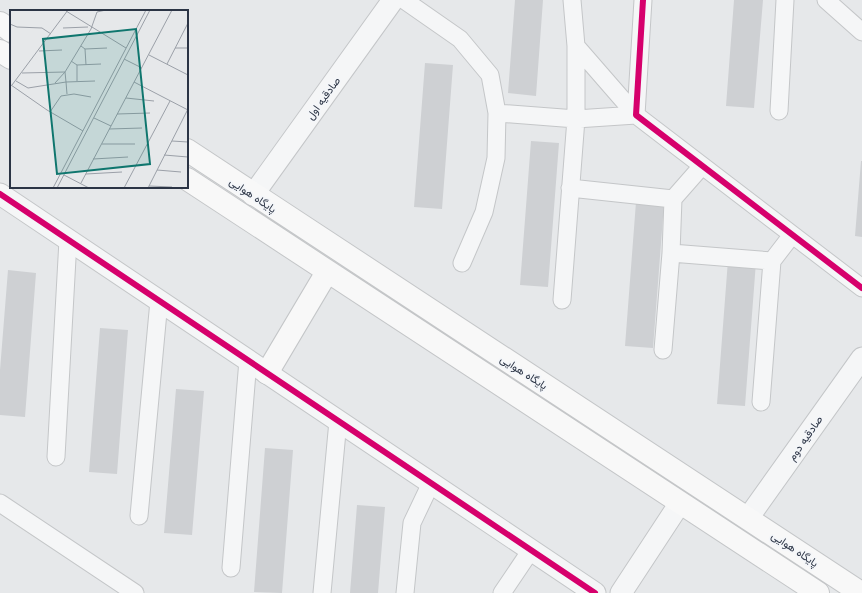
<svg xmlns="http://www.w3.org/2000/svg" width="862" height="593" viewBox="0 0 862 593" font-family="Inter,Vazirmatn,sans-serif">
<style>
.building{fill:#ced0d3}
.lines{fill:none;stroke-linecap:round;stroke-linejoin:round}
.minor-casing{stroke:#c4c6c8;stroke-width:19}
.tertiary-casing{stroke:#c4c6c8;stroke-width:23}
.secondary-casing{stroke:#c4c6c8;stroke-width:24}
.minor{stroke:#f5f6f7;stroke-width:17}
.tertiary{stroke:#f5f6f7;stroke-width:21}
.secondary{stroke:#f8f8f8;stroke-width:22}
.cycleway-casing{stroke:#f4f6f9;stroke-width:8}
.cycleway{stroke:#d6006c;stroke-width:6}
.labels{text-anchor:middle;stroke-width:3.5;stroke-linejoin:round;paint-order:stroke}
.street-label{font-size:11px;fill:#2b3445;stroke:#f4f6f9}
.inset-road{fill:none;stroke:#9ba0a8;stroke-width:1}
.view{fill:#0f766e;fill-opacity:0.15;stroke:#0f766e;stroke-width:2}
.inset-edge{fill:none;stroke:#2b3445;stroke-width:2}
</style>
<rect width="100%" height="100%" fill="#e6e8ea"/>
<!-- building -->
<path class="building" d="M515,0H543L536,96L508,93Z
M734,0H763L754,108L726,106Z
M425,63L453,65L442,209L414,207Z
M531,141L559,143L548,287L520,285Z
M861,161H862V237L855,236Z
M636,202L664,204L653,348L625,346Z
M728,260L756,262L745,406L717,404Z
M8,270L36,273L25,417L0,415V370Z
M100,328L128,330L117,474L89,472Z
M176,389L204,391L192,535L164,533Z
M265,448L293,450L282,593L254,592Z
M357,505L385,507L378,593H350Z"/>
<g class="lines">
<defs>
<path id="minor" d="M404,0L460,39L490,75L497,113L496,158L484,212L462,263
M572,0L576,46V119L636,115L576,46
M643,0L636,115L862,288
M826,0L862,32
M779,111L785,0
M497,113L576,119L562,300
M570,188L673,199
M671,253L772,261
M663,350L671,253L673,199L702,166
M761,402L772,261L792,235
M56,457L68,240
M0,503L135,593
M139,516L159,301
M231,568L248,360
M322,593L338,421
M405,593L412,523L431,483
M502,593L531,550"/>
<path id="tertiary" d="M0,194L595,593
M253,195L393,0
M748,518L862,358
M621,593L680,503"/>
<path id="secondary" d="M0,23L11,31
M0,51L11,58
M187,150L861,593
M187,179L818,593
M267,373L327,272"/>
</defs>
<!-- minor casing -->
<use href="#minor" class="minor-casing"/>
<!-- tertiary casing -->
<use href="#tertiary" class="tertiary-casing"/>
<!-- secondary casing -->
<use href="#secondary" class="secondary-casing"/>
<!-- minor -->
<use href="#minor" class="minor"/>
<!-- tertiary -->
<use href="#tertiary" class="tertiary"/>
<!-- secondary -->
<use href="#secondary" class="secondary"/>
<defs>
<path id="cycleway" d="M643,0L636,115L862,288
M0,194L595,593"/>
</defs>
<!-- cycleway casing -->
<use href="#cycleway" class="cycleway-casing"/>
<!-- cycleway -->
<use href="#cycleway" class="cycleway"/>
</g>
<g class="labels">
<!-- street labels -->
<g class="street-label">
<text transform="translate(323 98) rotate(-54)" y="4">صادقیه اول</text>
<text transform="translate(253 195) rotate(34)" y="4">پایگاه هوایی</text>
<text transform="translate(524 372) rotate(33)" y="4">پایگاه هوایی</text>
<text transform="translate(805 438) rotate(-55)" y="4">صادقیه دوم</text>
<text transform="translate(795 549) rotate(34)" y="4">پایگاه هوایی</text>
</g>
</g>
<!-- overview -->
<g transform="translate(10 10)">
<rect width="178" height="178" fill="#e6e8ea"/>
<path class="inset-road" d="M56,1L116,38M0,14L7,17L32,18L41,24M53,18L78,17M71,36L75,39L97,38M165,38H178M75,39L76,55M29,41L52,40M139,45L178,65M114,49L132,58M61,51L67,55L91,54M157,54L178,13M67,55V71M12,63L55,62L81,19L87,2L96,0M6,71L18,78L56,72L55,62L45,73M124,72L178,100M1,75L37,100L73,121M2,75L58,0M57,84L56,72L85,71M116,88L144,91M40,102L51,86L64,84L81,87M107,104L140,103M84,108L101,116M99,119L132,118M162,131L178,132M92,134H125M154,145L178,147M83,149L118,147M147,160L171,162M76,164L112,162M54,165L79,178M71,173L162,0M139,176L162,177M43,178L136,0M47,178L140,0M114,178L160,91M138,178L178,99"/>
<path class="view" d="M126,19L140,154L47,164L33,29Z"/>
<rect width="178" height="178" class="inset-edge"/>
</g>
</svg>
